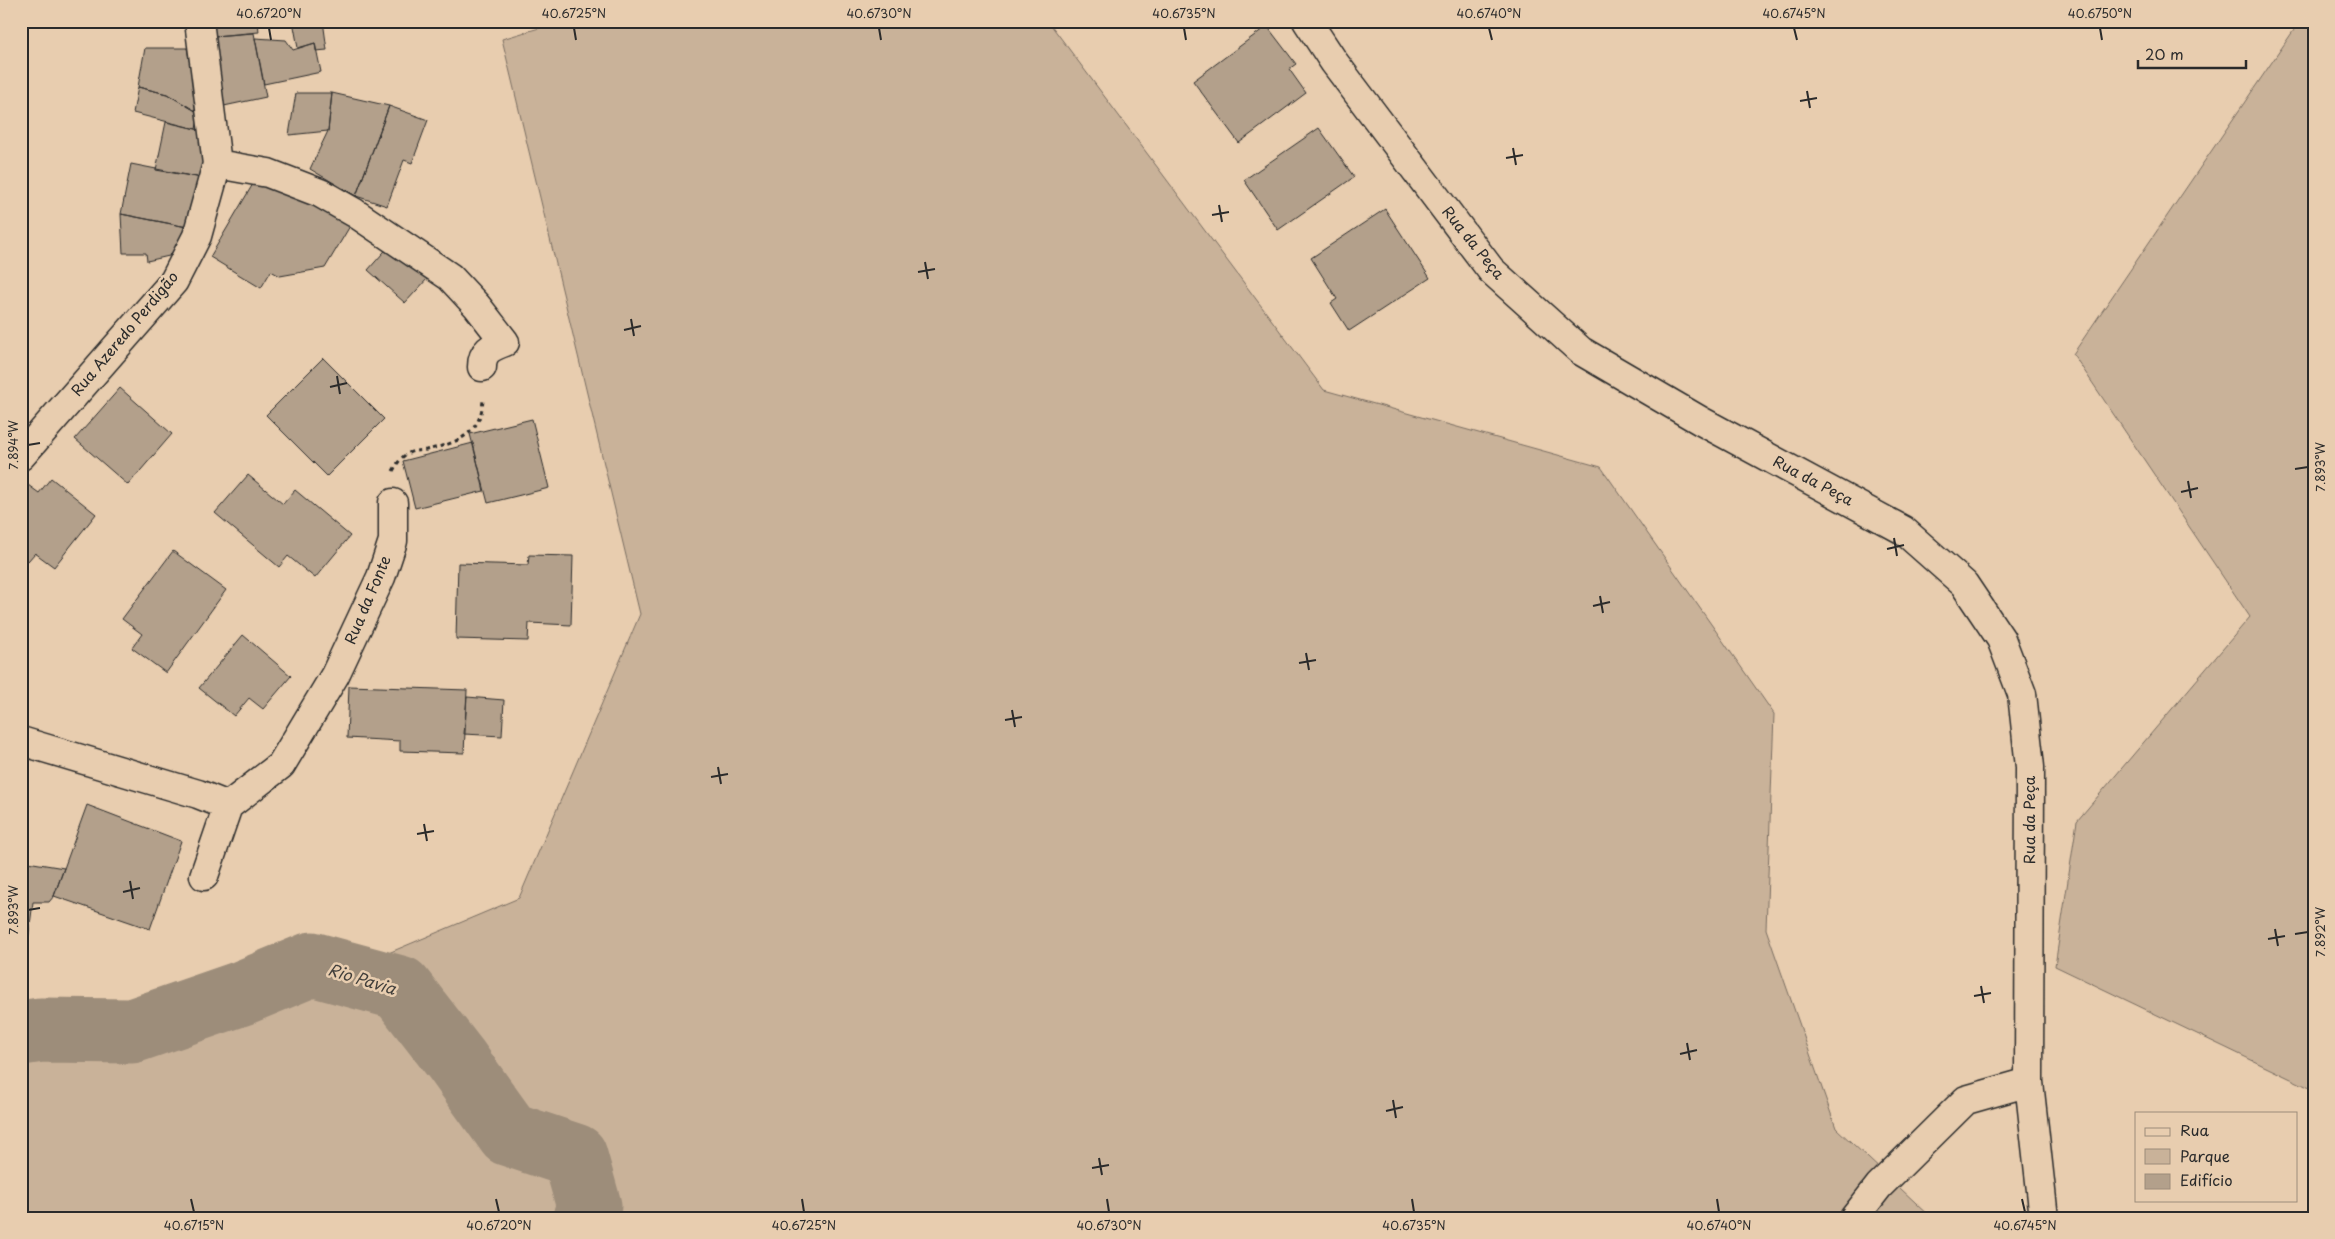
<svg xmlns="http://www.w3.org/2000/svg" width="2335" height="1239" viewBox="0 0 2335 1239" font-family="'Playpen Sans',sans-serif">
<style>
.green{fill:#c9b299;stroke:#7a6e62}
.lines{fill:none;stroke-linecap:round;stroke-linejoin:round}
.river{stroke:#9d8d7a;stroke-width:65}
.building{fill:#b3a08b;stroke:#2b2b2b}
.street-casing{stroke:#2b2b2b;stroke-width:31}
.path{stroke:#2b2b2b;stroke-width:3;stroke-dasharray:4 4;stroke-linecap:butt}
.street{stroke:#e8cdaf;stroke-width:28}
.ticks{fill:none;stroke:#2b2b2b;stroke-width:2}
.labels{text-anchor:middle;stroke-width:5;stroke-linejoin:round;paint-order:stroke}
.street-label{font-size:15px;fill:#2b2b2b;stroke:#e8cdaf}
.water-label{font-size:16px;font-style:italic;fill:#423f3b;stroke:#e8cdaf}
.neatline{fill:none;stroke:#2b2b2b;stroke-width:2}
.ticks-label{font-size:12px;text-anchor:middle;fill:#2b2b2b}
</style>
<rect width="100%" height="100%" fill="#e8cdaf"/>
<filter id="ink" filterUnits="userSpaceOnUse"><feTurbulence type="fractalNoise" baseFrequency=".02" numOctaves="2"/><feDisplacementMap in="SourceGraphic" scale="10" xChannelSelector="R" yChannelSelector="G"/><feConvolveMatrix kernelMatrix="1 2 1 2 8 2 1 2 1" color-interpolation-filters="sRGB"/></filter>
<g filter="url(#ink)">
<!-- green -->
<path class="green" d="M563,21H1048L1324,390L1601,467L1774,714L1766,929L1836,1128L1932,1218H21V1025L125,1064L519,898L640,614L502,39Z
M2300,21H2314V1090L2055,966L2077,821L2250,617L2073,354Z"/>
<g class="lines">
<!-- river -->
<path class="river" d="M21,1033L41,1030L132,1031L242,993L312,964L400,988L456,1060L509,1134L575,1156L589,1206L585,1218"/>
</g>
<!-- building -->
<path class="building" d="M142,21H187V26Z
M213,21H258L259,32L214,36Z
M293,21H323L327,50L316,51L315,43L298,48Z
M1267,26L1296,64L1289,69L1306,93L1239,143L1193,81Z
M254,33L266,97L224,106L214,36Z
M255,38L286,40L293,50L315,43L321,72L264,84Z
M145,48H187L199,113L167,94L138,87Z
M138,87L167,94L199,113L196,129L133,113Z
M296,93H332L328,131L289,135Z
M332,93L389,106L356,196L310,169L328,131Z
M389,106L428,120L412,163L404,160L387,206L356,196Z
M166,122L196,129L207,136L202,178L156,170Z
M1319,128L1354,177L1278,230L1244,180Z
M131,164L202,178L192,228L121,214Z
M260,172L350,226L325,268L280,276L271,271L261,288L210,257Z
M1385,209L1430,278L1349,331L1331,303L1337,299L1311,258Z
M121,214L192,228L169,256L147,261L146,253H123Z
M390,245L428,278L405,303L368,270Z
M323,358L384,419L327,476L266,415Z
M120,388L172,434L128,485L75,439Z
M532,419L549,488L488,503L470,434Z
M473,443L484,491L415,508L403,461Z
M248,475L283,504L295,490L350,536L315,578L288,556L279,567L215,513Z
M51,478L96,514L54,567L35,553L28,561L21,556V493L28,485L39,493Z
M173,551L226,590L166,673L132,648L142,634L122,619Z
M529,555L573,556L571,625L529,623L528,641L456,639L458,563L528,565Z
M243,635L291,676L263,709L249,698L234,716L199,688Z
M349,686L467,690L464,753L400,751V741L347,738Z
M467,697L504,700L502,736L464,734Z
M87,805L181,841L150,929L54,896Z
M21,861L64,868L54,896L49,902H33L27,948H21Z"/>
<g class="lines">
<defs>
<path id="street" d="M1307,21L1334,62L1491,270L1581,351L1701,421L1903,530L1964,584L2001,639L2022,694L2030,767L2029,1082L2044,1218
M217,164L268,173L320,193L355,213L450,277L477,306L505,342C491,347 482,351 482,367
M21,456L174,281L197,236L217,164L199,21
M21,741L198,794L228,806L281,765L335,675L381,577L393,541V503
M204,876L228,806
M1854,1218L1879,1186L1966,1100L2029,1082"/>
</defs>
<!-- street casing -->
<use href="#street" class="street-casing"/>
<!-- path -->
<path class="path" d="M393,471C397,464 400,458 407,454C413,450 420,451 426,450C457,443 482,435 483,398"/>
<!-- street -->
<use href="#street" class="street"/>
</g>
</g>
<!-- ticks -->
<path class="ticks" d="M269,28L271,40M574,28L576,40M879,28L881,40M1184,28L1186,40M1489,28L1492,40M1794,28L1797,40M2100,28L2102,40M1807,91L1810,108M1800,101L1817,98M1513,148L1516,165M1506,158L1523,155M1219,205L1222,222M1212,215L1229,212M925,262L928,279M918,272L935,269M631,319L634,336M624,330L641,326M337,376L340,394M330,387L347,383M28,445L40,443M2295,469L2308,467M2188,481L2191,498M2181,492L2198,488M1894,538L1897,556M1887,549L1904,545M1600,596L1603,613M1593,606L1610,602M1306,653L1309,670M1299,663L1316,660M1012,710L1015,727M1005,720L1022,717M718,767L721,784M711,777L728,774M424,824L427,841M417,834L434,831M130,881L133,899M123,892L140,888M28,910L40,908M2275,929L2278,946M2295,934L2308,932M2268,939L2285,936M1981,986L1984,1003M1974,996L1991,993M1687,1043L1690,1060M1680,1054L1697,1050M1393,1100L1396,1118M1386,1111L1403,1107M1099,1158L1102,1175M1092,1168L1109,1165M191,1199L194,1212M496,1199L499,1212M802,1199L804,1212M1107,1199L1109,1212M1412,1199L1414,1212M1717,1199L1719,1212M2022,1199L2025,1212"/>
<g class="labels">
<!-- street labels -->
<g class="street-label">
<text transform="translate(1473 243) rotate(51)" y="5">Rua da Peça</text>
<text transform="translate(125 334) rotate(-50)" y="5">Rua Azeredo Perdigão</text>
<text transform="translate(1813 481) rotate(28)" y="5">Rua da Peça</text>
<text transform="translate(368 600) rotate(-67)" y="5">Rua da Fonte</text>
<text transform="translate(2030 820) rotate(-90)" y="5">Rua da Peça</text>
</g>
<!-- water labels -->
<g class="water-label">
<text transform="translate(362 979) rotate(17)" y="6">Rio Pavia</text>
</g>
</g>
<!-- margin -->
<rect width="2335" height="1239" fill="none" stroke="#e8cdaf" stroke-width="55"/>
<!-- legend -->
<rect x="2135" y="1112" width="162" height="90" fill="#e8cdaf" stroke="#9c8c7a"/>
<rect x="2145" y="1128" width="25" height="8" fill="#e8cdaf" stroke="#9c8c7a"/>
<text x="2180" y="1136" font-size="15" fill="#2b2b2b">Rua</text>
<rect x="2145" y="1149" width="25" height="15" fill="#c9b299" stroke="#9c8c7a"/>
<text x="2180" y="1162" font-size="15" fill="#2b2b2b">Parque</text>
<rect x="2145" y="1174" width="25" height="15" fill="#b3a08b" stroke="#9c8c7a"/>
<text x="2180" y="1186" font-size="15" fill="#2b2b2b">Edifício</text>
<!-- scale -->
<path d="M2138 60v8h108v-8" fill="none" stroke="#2b2b2b" stroke-width="2.5"/>
<text x="2145" y="60" font-size="15" fill="#2b2b2b" stroke="#e8cdaf" stroke-width="4" paint-order="stroke">20 m</text>
<rect x="28" y="28" width="2280" height="1184" class="neatline"/>
<g class="ticks-label">
<text x="269" y="18">40.6720°N</text>
<text x="574" y="18">40.6725°N</text>
<text x="879" y="18">40.6730°N</text>
<text x="1184" y="18">40.6735°N</text>
<text x="1489" y="18">40.6740°N</text>
<text x="1794" y="18">40.6745°N</text>
<text x="2100" y="18">40.6750°N</text>
<text transform="translate(14 445) rotate(-90)" y="4">7.894°W</text>
<text transform="translate(2321 467) rotate(-90)" y="4">7.893°W</text>
<text transform="translate(14 910) rotate(-90)" y="4">7.893°W</text>
<text transform="translate(2321 932) rotate(-90)" y="4">7.892°W</text>
<text x="194" y="1230">40.6715°N</text>
<text x="499" y="1230">40.6720°N</text>
<text x="804" y="1230">40.6725°N</text>
<text x="1109" y="1230">40.6730°N</text>
<text x="1414" y="1230">40.6735°N</text>
<text x="1719" y="1230">40.6740°N</text>
<text x="2025" y="1230">40.6745°N</text>
</g>
</svg>
